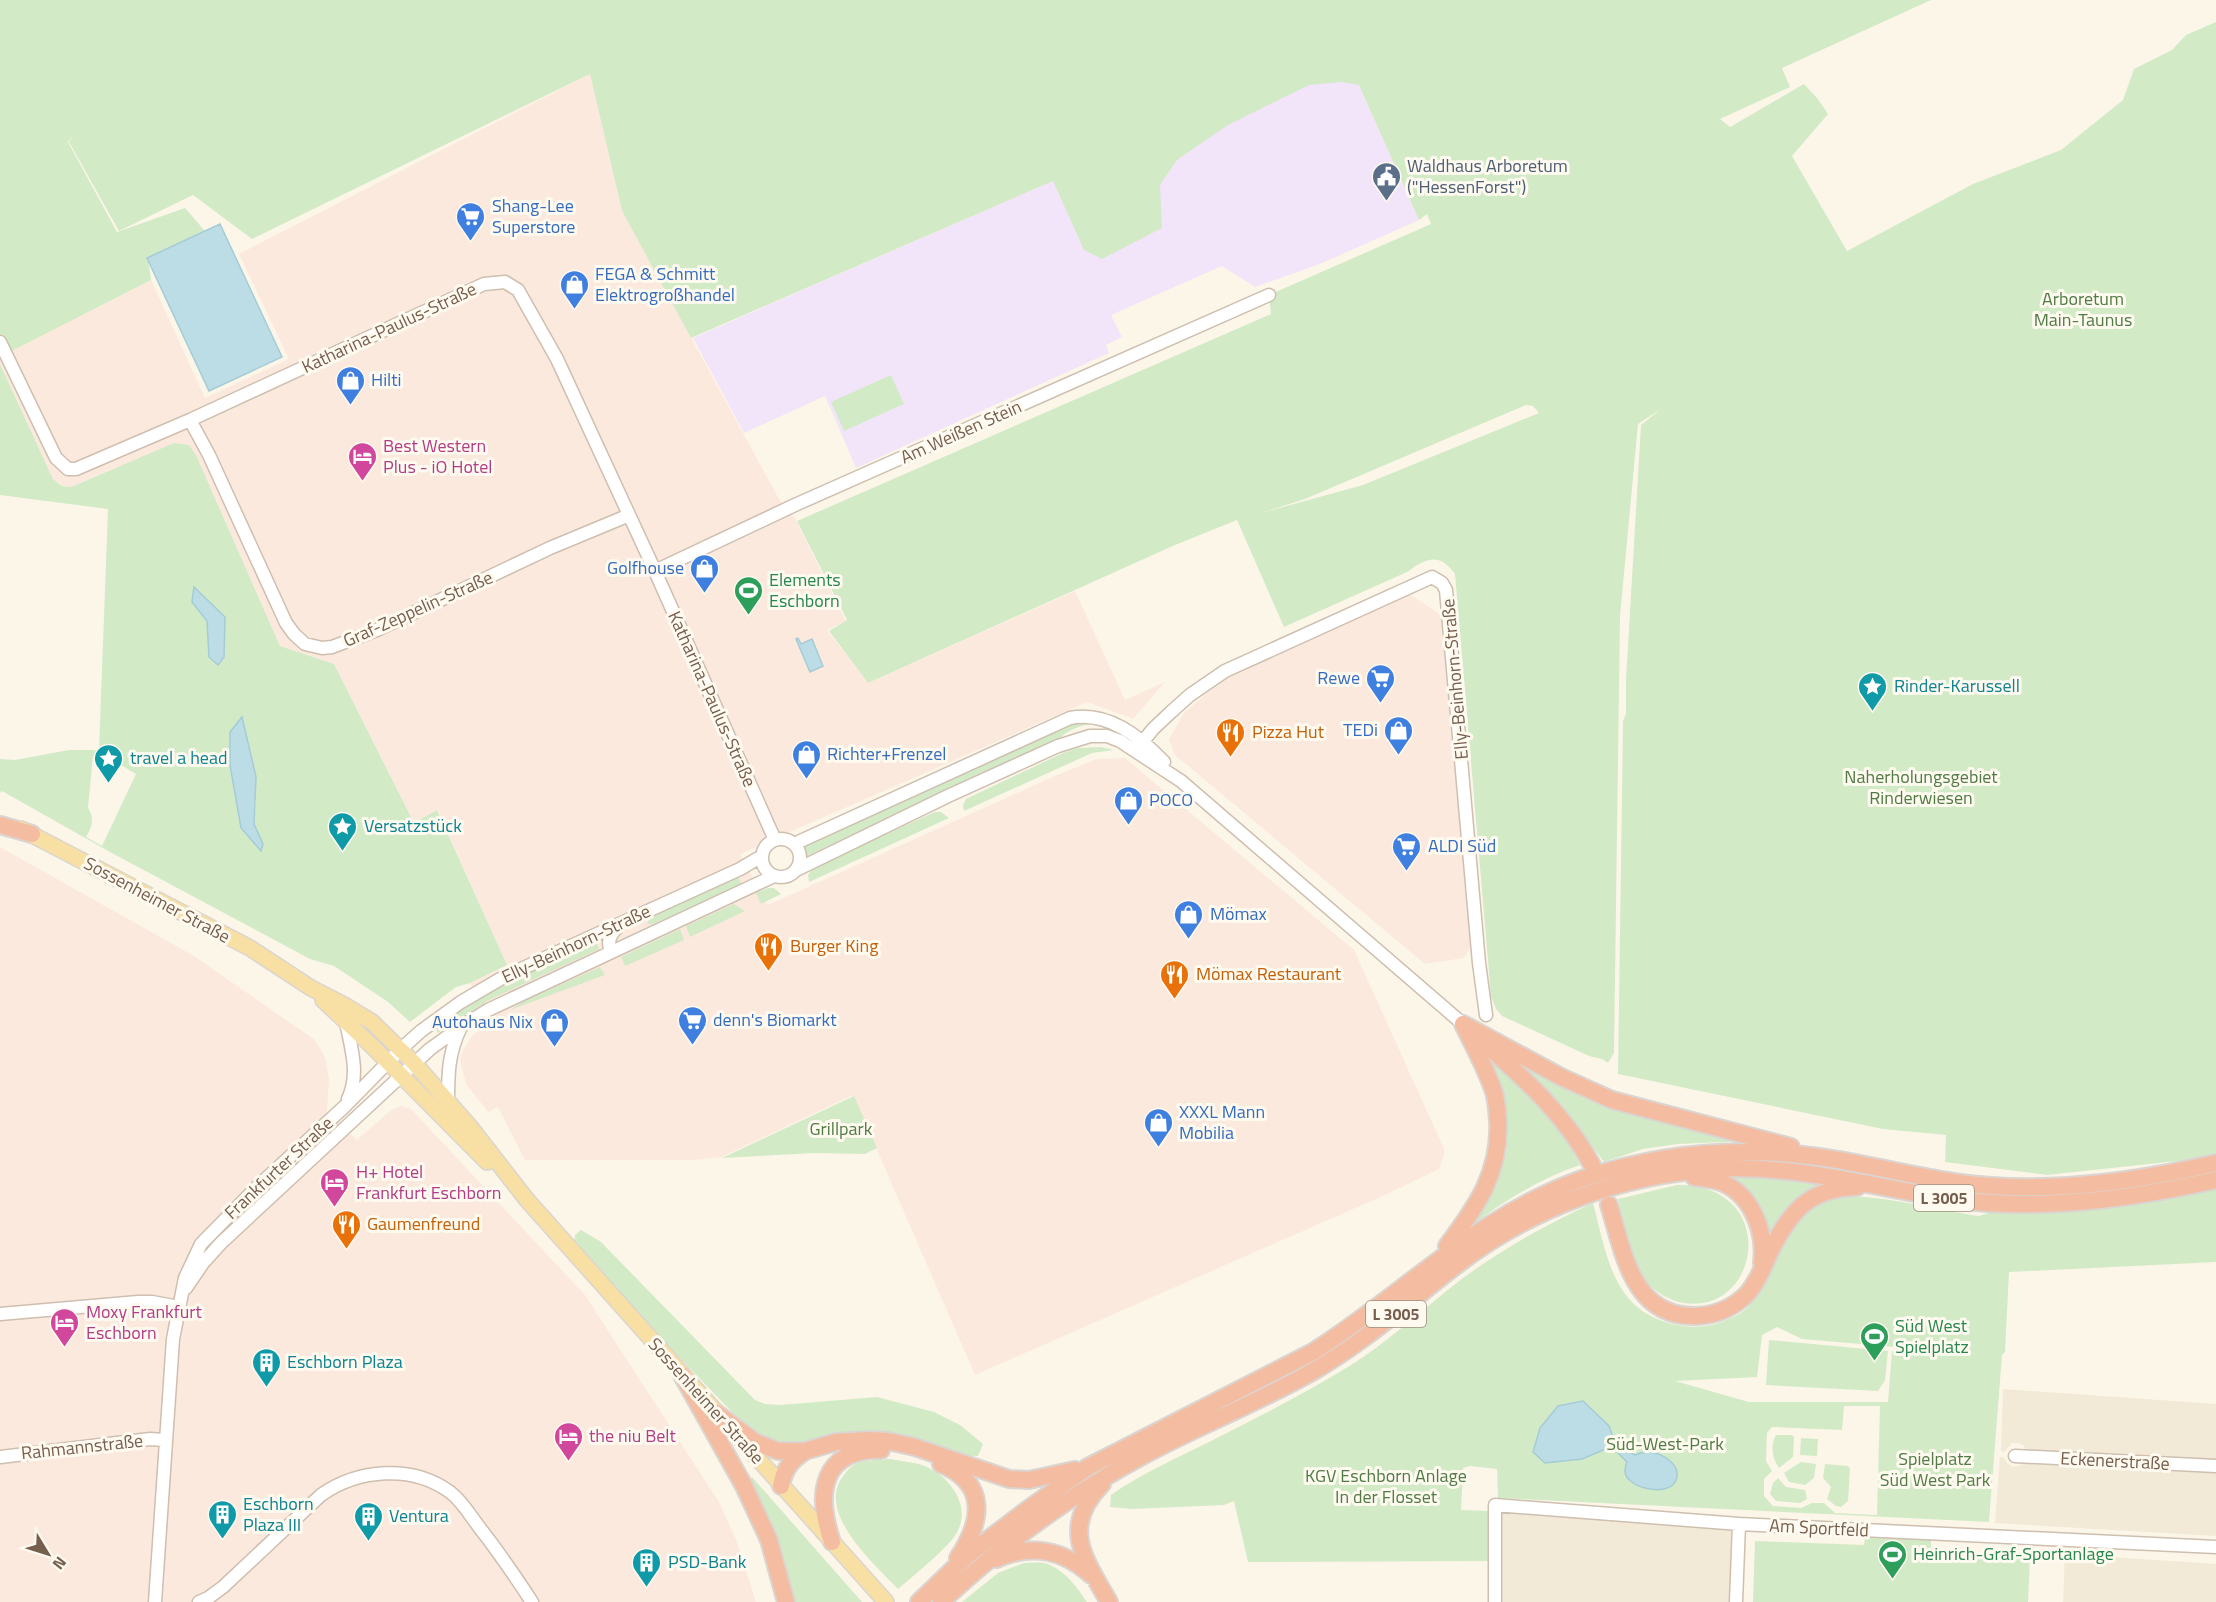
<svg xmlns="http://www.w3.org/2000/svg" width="2216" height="1602" viewBox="0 0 2216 1602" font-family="'Titillium Web',sans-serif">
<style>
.residential{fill:#f3e9d7}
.commercial{fill:#fce9dd}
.education{fill:#f3e5f9}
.green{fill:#d3eac7;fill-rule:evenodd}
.water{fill:#bddde6;stroke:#a4ccd7;stroke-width:1.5}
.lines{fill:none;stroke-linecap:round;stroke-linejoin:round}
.minor-casing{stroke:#cebfaf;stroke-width:15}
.major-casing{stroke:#dbd5d1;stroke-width:18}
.highway-casing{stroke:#dbd5d1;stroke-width:20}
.minor{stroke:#fff;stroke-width:12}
.major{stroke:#f8dfa4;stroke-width:15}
.highway{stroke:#f4bda2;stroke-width:16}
.labels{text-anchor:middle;stroke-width:6;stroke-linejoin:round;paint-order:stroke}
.shield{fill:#fefaf0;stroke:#9f8d7e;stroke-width:1.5}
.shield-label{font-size:16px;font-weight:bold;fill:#765e4d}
.service-label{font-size:18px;fill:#4e5e75;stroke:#fefaf0;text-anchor:start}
.shop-label{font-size:18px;fill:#366cbe;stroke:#fefaf0;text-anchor:start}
.park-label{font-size:18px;fill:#517b45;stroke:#fefaf0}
.street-label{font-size:18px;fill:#765e4d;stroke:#fefaf0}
.hotel-label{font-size:18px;fill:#b23c85;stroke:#fefaf0;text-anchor:start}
.leisure-label{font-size:18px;fill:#27864d;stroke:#fefaf0;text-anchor:start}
.culture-label{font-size:18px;fill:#0d838f;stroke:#fefaf0;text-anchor:start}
.food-label{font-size:18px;fill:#c56008;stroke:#fefaf0;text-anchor:start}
</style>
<rect width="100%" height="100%" fill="#fcf6e9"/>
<!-- residential -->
<path class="residential" d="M2003,1389L2216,1404V1463L2028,1454L2024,1446L2019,1443H2012L2004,1452L2001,1451Z
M2000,1457H2004L2007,1463L2013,1467L2022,1465L2027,1459L2216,1473V1536L1995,1523Z
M1491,1508L1742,1524L1740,1602H1491Z
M2065,1554L2216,1564V1602H2063Z"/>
<!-- commercial -->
<path class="commercial" d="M590,74L622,211L785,510L795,518L846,621L827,630L868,683L1075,591L1125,700L1165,682L1133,719L1087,702L740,854L768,905L1057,775L1097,759L1125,758L1354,950L1445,1151L1439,1169L1385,1195L975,1375L853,1095L722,1157L694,1160H525L498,1107L488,1112L466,1084L460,1059L462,1052L473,1035L490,1023L470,983L507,965L438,811L414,823L334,664L280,646L196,455L112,469L71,487L62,486L53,479L0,364V357L151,280L205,398L289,359L239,254Z
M1408,593L1445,618L1475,940L1464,958L1425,964L1175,755L1169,739L1184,713L1206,694L1231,676Z
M0,847L194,956L315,1040L325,1057L329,1079L327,1111L357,1140L390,1111L401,1106L411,1109L585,1295L719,1502L737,1542L756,1602H0Z"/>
<!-- education -->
<path class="education" d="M1345,53L1419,220L1320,264L1255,287L1222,266L1111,315L1122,337L1106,345L1109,353L856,468L825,396L744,433L693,338Z"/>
<!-- green -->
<path class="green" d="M0,0H1931L1782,68L1790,87L1720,119L1730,127L1804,84L1817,98L1828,114L1792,156L1847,251L1973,184L2061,150L2123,100L2134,69L2172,50L2186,35L2216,22V1154L2186,1160L2047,1175L1945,1162L1946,1135L1883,1129L1618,1074L1623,721L1626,714V680L1641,425L1661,409L1638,424L1620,616L1614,1053L1608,1063L1602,1059L1589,1056L1502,1016L1496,1009L1491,996L1455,574C1439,552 1426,558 1407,572L1284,627L1237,520L1175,545L868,683L829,631L847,620L797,521L1271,314L1269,295L1431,224L1427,214L1419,220L1359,85L1342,82L1309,85L1228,125L1177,160L1160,185L1162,228L1102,259L1084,250L1053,181L691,338L622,211L590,74L252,239L193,195L119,231L69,142L74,135L68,142L117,232L185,208L205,231L148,258L151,280L0,357ZM1526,405L1533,406L1539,413L1363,485L1261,513L1305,499Z
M0,364L53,479L62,486L71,487L174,443L189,445L196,455L280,646L334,664L414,823L437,810L507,965L470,983L456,987L410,1022L388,1002L334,966L310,959L110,852L2,791L0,793V759L15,760L69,750H99L108,509L0,495ZM230,732L256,800L254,824L241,828L230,765ZM93,756L116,762L136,774L102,846L86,837C92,827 95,818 88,808Z
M891,375L904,404L844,431L831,402Z
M1102,722C1086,724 1073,727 1061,737L807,856L802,845L1071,723Z
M1101,747L1114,750L1092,753L964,811L963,805L966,799L1063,753L1078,748Z
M935,812H941L949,818L809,882L808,875L815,866Z
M737,874L742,885L653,924H647L651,913Z
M768,888H774L781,894L761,904L756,893Z
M734,904L745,911L690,937L686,926Z
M680,929L684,940L625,966L621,957Z
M595,940L599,949L487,1001L438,1033L435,1028C485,992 540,967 595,940Z
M600,967L605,975L510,1010L524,1001Z
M1482,1052C1518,1085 1558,1120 1580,1165C1539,1179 1498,1204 1465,1231C1496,1192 1517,1154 1504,1103C1499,1086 1489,1068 1482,1052Z
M1521,1063C1561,1082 1602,1104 1644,1117C1678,1128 1714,1134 1749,1141L1678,1144L1643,1149L1604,1162L1564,1107Z
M854,1096L877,1148L865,1154L814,1153L722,1158Z
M1757,1175L1812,1178L1827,1187L1766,1247C1767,1208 1757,1191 1720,1177Z
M1677,1185C1781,1184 1761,1315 1684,1303C1670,1301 1655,1292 1646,1281C1630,1261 1625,1223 1618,1199Z
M2216,1188V1262L2009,1272L2005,1352L2002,1355L1989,1522L1498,1498L1497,1469L1470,1466L1463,1468L1461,1510L1490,1511V1561L1248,1562L1234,1501L1224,1505L1132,1509L1110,1507L1111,1495C1142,1473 1177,1458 1211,1441C1258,1417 1306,1393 1351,1365C1391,1340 1426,1306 1463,1278C1504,1248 1547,1224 1593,1203C1607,1255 1612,1309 1672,1324C1690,1328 1709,1328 1726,1320C1731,1318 1737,1316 1742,1312C1780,1282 1776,1221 1823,1200C1852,1187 1943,1211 1979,1216L1992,1212L2083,1211L2121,1203ZM1777,1327L1802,1339L1976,1354L1892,1351L1888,1402H1749L1675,1381L1757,1377L1762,1335ZM1844,1406H1880L1877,1515L1835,1513L1824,1503H1812L1801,1508L1773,1506L1764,1496V1479L1772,1471L1766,1461L1767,1433L1772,1427L1842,1430Z
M581,1230L601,1242L755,1400L765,1404L780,1405L877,1397L934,1412L960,1425L983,1444L978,1456C964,1457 951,1449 938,1446C913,1438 886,1432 860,1432C815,1432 796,1457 751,1432L612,1287L574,1244L575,1235Z
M1769,1340L1888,1351L1885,1380L1878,1391L1766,1385Z
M1776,1435H1792L1794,1437L1793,1457L1779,1468C1772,1458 1770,1446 1776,1435Z
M1801,1438L1818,1439L1817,1456L1800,1455Z
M890,1459C900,1461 912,1462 922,1465C950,1475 973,1507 956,1534C947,1549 913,1576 898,1589C876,1566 822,1518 839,1483C843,1475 849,1467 857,1463C867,1460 880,1460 890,1459Z
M1801,1462L1816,1464L1814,1478L1805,1485L1789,1482L1784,1473Z
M1825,1464L1848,1466L1850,1469L1848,1501L1841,1507L1836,1506L1827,1499L1831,1487L1823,1478Z
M752,1477L862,1602H793L748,1482Z
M1778,1478L1786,1487L1805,1490L1807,1499L1800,1503L1776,1501L1770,1494L1773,1483Z
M1865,1535L1931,1538V1548L2030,1557L2028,1602H1753L1755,1541L1864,1545Z
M1024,1563C1030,1563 1038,1562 1044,1563C1063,1568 1077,1587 1087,1602H962L998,1573Z"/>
<!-- water -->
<path class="water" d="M220,224L282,357L209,391L147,258Z
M194,587L225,617L224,657L218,665L209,657L207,621L192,602Z
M798,638L801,644L812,639L823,666L810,672L796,639Z
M242,717L256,777L254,824L263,844L261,851L241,828L230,765V732Z
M1583,1401L1609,1426L1616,1445L1635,1455C1652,1445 1686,1463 1675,1482C1667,1497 1625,1488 1625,1471C1625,1470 1626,1463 1627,1462L1617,1452L1608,1448L1582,1459L1545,1463L1533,1452L1540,1428L1558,1406Z"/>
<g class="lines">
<defs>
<path id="minor" d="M0,342L56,458L68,469H76L190,420L484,284L505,282L518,290L557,359L655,571L775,840
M190,420L209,455L286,623L294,634L305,644L322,648L332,647L377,630L550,548L627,516
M655,571L797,504L1269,295
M1136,750L1153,729L1171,712L1190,695L1225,671L1432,577L1442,583L1446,590L1479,963L1486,1015
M762 858a19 19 0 1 1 38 0a19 19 0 1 1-38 0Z
M794,844L1070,718C1108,711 1139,736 1164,762
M796,870L948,796L1058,746L1090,736H1107L1120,741L1181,781L1463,1024
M611,952C606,940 611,933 621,924
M346,1022C351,1048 360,1074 348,1099
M448,1103C448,1075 448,1053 461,1027
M186,1288L203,1263L221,1243L430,1049L462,1026L488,1010L774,876
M0,1314L138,1302H152L179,1307
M2015,1456L2216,1466
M0,1457L150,1439L164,1440
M155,1602L173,1339L185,1278L201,1244L258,1186L344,1107L401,1049L421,1031L461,1002L502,978L560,951L740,869L762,856
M199,1602L208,1598L223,1587L321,1495C358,1469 412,1464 450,1492C462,1501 470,1515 479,1527C498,1551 515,1576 532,1602
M1495,1602V1505L1739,1524L2216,1547
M1736,1602L1739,1524"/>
<path id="major" d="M21,829L250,948L311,988L344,1005L372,1022L414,1063L471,1128L527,1200L886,1602
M323,1000L371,1045L487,1162"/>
<path id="highway" d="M0,825L32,834
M1463,1024L1561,1077L1612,1100L1791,1147
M1484,1043C1525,1079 1566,1116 1592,1165
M1694,1177C1702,1178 1710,1179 1718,1181C1751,1192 1766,1230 1762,1263
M1609,1205C1624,1253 1632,1318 1697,1316C1716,1315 1734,1307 1747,1294C1757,1283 1763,1268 1769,1254C1789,1213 1808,1188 1857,1187
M1447,1246C1477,1206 1501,1172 1498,1120C1497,1111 1497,1101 1494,1092C1486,1068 1474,1047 1463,1024
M682,1375L744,1486L769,1540L786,1602
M715,1412L755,1442L778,1451H805L836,1442L869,1440L888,1441L915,1447L1009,1479L1029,1480L1075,1470
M941,1464C989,1484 982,1522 958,1558
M1102,1484C1060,1527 1084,1558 1109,1602
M781,1486C784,1469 791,1460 805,1451
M832,1542C816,1495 820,1449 881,1450
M996,1559C1030,1544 1063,1549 1091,1575
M919,1602L968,1555L1027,1510L1088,1467L1313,1352C1407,1292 1476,1216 1585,1178C1661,1153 1740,1146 1819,1157C1876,1165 1932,1182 1991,1186C2068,1191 2141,1180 2216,1163
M941,1602C1004,1543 1071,1494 1146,1454C1202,1424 1262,1401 1317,1369C1368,1339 1412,1299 1458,1264C1531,1208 1622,1175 1713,1169C1800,1164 1873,1188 1957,1200C2045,1211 2130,1199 2216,1180"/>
</defs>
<!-- minor casing -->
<use href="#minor" class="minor-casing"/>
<!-- major casing -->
<use href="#major" class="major-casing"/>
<!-- highway casing -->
<use href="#highway" class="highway-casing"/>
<!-- minor -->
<use href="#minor" class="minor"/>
<!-- major -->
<use href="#major" class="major"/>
<!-- highway -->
<use href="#highway" class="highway"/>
</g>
<!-- icons -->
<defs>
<symbol id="civic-pin" viewBox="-11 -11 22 30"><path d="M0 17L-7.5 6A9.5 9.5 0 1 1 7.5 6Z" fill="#5c6f8a" stroke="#fefaf0"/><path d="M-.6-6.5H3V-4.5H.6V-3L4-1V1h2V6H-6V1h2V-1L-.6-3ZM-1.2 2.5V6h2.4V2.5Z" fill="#fff"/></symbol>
<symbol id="supermarket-pin" viewBox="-11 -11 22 30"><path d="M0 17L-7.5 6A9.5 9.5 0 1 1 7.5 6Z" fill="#3f7fe0" stroke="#fefaf0"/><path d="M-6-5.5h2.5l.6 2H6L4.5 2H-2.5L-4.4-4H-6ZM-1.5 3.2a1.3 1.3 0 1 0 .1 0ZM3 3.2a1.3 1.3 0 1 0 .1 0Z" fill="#fff"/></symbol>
<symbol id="shop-pin" viewBox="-11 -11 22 30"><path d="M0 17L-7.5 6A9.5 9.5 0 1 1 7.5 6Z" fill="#3f7fe0" stroke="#fefaf0"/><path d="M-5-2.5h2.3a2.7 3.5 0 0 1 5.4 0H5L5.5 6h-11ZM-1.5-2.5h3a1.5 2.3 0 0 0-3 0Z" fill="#fff"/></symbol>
<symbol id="hotel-pin" viewBox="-11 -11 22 30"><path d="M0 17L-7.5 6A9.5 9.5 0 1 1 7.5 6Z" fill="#d1479c" stroke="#fefaf0"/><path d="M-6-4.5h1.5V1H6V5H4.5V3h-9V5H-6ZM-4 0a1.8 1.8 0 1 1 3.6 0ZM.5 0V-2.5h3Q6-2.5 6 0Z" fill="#fff"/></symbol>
<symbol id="stadium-pin" viewBox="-11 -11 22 30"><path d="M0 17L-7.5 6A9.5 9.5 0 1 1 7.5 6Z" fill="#2e9e5b" stroke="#fefaf0"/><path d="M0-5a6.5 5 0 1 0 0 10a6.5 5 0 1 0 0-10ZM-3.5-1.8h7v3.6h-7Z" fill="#fff"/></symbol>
<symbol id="sight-pin" viewBox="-11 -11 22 30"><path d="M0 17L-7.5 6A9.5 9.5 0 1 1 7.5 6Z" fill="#0f9aa8" stroke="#fefaf0"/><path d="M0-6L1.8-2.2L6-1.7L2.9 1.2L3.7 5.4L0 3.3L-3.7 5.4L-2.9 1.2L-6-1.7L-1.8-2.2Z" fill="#fff"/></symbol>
<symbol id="restaurant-pin" viewBox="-11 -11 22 30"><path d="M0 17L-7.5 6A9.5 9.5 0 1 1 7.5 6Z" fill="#e8710a" stroke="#fefaf0"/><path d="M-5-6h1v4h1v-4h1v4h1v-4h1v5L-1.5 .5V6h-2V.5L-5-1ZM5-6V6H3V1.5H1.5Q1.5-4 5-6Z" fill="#fff"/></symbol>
<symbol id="building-pin" viewBox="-11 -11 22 30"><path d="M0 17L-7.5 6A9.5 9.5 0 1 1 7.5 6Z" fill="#0f9aa8" stroke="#fefaf0"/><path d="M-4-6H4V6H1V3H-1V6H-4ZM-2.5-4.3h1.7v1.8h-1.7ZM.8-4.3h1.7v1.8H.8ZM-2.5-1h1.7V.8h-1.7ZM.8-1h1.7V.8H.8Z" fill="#fff"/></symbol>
</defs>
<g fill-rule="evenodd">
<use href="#civic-pin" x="1370" y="160" width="33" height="45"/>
<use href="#supermarket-pin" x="454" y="200" width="33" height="45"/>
<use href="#shop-pin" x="558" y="268" width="33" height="45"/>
<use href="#shop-pin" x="334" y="364" width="33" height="45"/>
<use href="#hotel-pin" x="346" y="440" width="33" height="45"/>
<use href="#shop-pin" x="688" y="552" width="33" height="45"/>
<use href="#stadium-pin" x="732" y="574" width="33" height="45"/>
<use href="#supermarket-pin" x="1364" y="662" width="33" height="45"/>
<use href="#sight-pin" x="1856" y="670" width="33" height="45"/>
<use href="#shop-pin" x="1382" y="714" width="33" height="45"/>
<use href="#restaurant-pin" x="1214" y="716" width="33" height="45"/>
<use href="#shop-pin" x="790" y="738" width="33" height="45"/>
<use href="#sight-pin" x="92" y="742" width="33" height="45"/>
<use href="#shop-pin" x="1112" y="784" width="33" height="45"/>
<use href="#sight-pin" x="326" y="810" width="33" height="45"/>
<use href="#supermarket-pin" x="1390" y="830" width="33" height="45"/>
<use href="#shop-pin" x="1172" y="898" width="33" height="45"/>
<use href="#restaurant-pin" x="752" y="930" width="33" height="45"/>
<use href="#restaurant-pin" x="1158" y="958" width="33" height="45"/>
<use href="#supermarket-pin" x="676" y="1004" width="33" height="45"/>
<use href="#shop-pin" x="538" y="1006" width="33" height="45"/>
<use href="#shop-pin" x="1142" y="1106" width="33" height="45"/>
<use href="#hotel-pin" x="318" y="1166" width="33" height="45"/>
<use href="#restaurant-pin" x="330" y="1208" width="33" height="45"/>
<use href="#hotel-pin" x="48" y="1306" width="33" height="45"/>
<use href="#stadium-pin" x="1858" y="1320" width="33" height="45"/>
<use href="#building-pin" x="250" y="1346" width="33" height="45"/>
<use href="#hotel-pin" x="552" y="1420" width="33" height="45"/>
<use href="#building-pin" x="206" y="1498" width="33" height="45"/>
<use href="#building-pin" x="352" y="1500" width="33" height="45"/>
<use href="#stadium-pin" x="1876" y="1538" width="33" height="45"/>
<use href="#building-pin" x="630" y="1546" width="33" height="45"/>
</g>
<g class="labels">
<!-- shield labels -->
<g class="shield">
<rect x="1914" y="1185" width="60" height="26" rx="4.5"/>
<rect x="1366" y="1301" width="60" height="26" rx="4.5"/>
</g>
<g class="shield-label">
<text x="1944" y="1204">L 3005</text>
<text x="1396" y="1320">L 3005</text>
</g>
<!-- service labels -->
<g class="service-label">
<text x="1407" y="172">Waldhaus Arboretum<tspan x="1407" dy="21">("HessenForst")</tspan></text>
</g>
<!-- shop labels -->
<g class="shop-label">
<text x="492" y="212">Shang-Lee<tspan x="492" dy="21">Superstore</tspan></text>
<text x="595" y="280">FEGA &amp; Schmitt<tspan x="595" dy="21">Elektrogroßhandel</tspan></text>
<text x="371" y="386">Hilti</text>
<text x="684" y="574" text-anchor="end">Golfhouse</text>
<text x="1360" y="684" text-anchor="end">Rewe</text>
<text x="1378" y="736" text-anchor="end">TEDi</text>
<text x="827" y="760">Richter+Frenzel</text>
<text x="1149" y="806">POCO</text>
<text x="1428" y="852">ALDI Süd</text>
<text x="1210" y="920">Mömax</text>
<text x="713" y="1026">denn's Biomarkt</text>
<text x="533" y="1028" text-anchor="end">Autohaus Nix</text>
<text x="1179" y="1118">XXXL Mann<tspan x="1179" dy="21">Mobilia</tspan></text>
</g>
<!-- park labels -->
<g class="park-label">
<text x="2083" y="305">Arboretum<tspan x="2083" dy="21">Main-Taunus</tspan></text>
<text x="1921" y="783">Naherholungsgebiet<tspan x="1921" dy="21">Rinderwiesen</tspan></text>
<text x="841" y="1135">Grillpark</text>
<text x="1665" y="1450">Süd-West-Park</text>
<text x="1935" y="1465">Spielplatz<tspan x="1935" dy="21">Süd West Park</tspan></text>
<text x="1386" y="1482">KGV Eschborn Anlage<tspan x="1386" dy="21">In der Flosset</tspan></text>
</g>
<!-- street labels -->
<g class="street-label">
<text transform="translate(389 328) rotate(-25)" y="6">Katharina-Paulus-Straße</text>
<text transform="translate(961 432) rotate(-24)" y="6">Am Weißen Stein</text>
<text transform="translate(418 609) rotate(-24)" y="6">Graf-Zeppelin-Straße</text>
<text transform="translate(1455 679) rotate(-95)" y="6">Elly-Beinhorn-Straße</text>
<text transform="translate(712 699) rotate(66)" y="6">Katharina-Paulus-Straße</text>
<text transform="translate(157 900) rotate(28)" y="6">Sossenheimer Straße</text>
<text transform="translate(576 944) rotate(-25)" y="6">Elly-Beinhorn-Straße</text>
<text transform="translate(279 1168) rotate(-43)" y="6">Frankfurter Straße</text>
<text transform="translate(706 1401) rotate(48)" y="6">Sossenheimer Straße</text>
<text transform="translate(82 1447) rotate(-6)" y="6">Rahmannstraße</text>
<text transform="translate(2115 1461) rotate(3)" y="6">Eckenerstraße</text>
<text transform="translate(1819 1528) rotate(3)" y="6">Am Sportfeld</text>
</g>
<!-- hotel labels -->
<g class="hotel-label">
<text x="383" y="452">Best Western<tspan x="383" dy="21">Plus - iO Hotel</tspan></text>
<text x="356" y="1178">H+ Hotel<tspan x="356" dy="21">Frankfurt Eschborn</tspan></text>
<text x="86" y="1318">Moxy Frankfurt<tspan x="86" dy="21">Eschborn</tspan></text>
<text x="589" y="1442">the niu Belt</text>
</g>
<!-- leisure labels -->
<g class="leisure-label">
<text x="769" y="586">Elements<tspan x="769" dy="21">Eschborn</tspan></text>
<text x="1895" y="1332">Süd West<tspan x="1895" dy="21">Spielplatz</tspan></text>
<text x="1913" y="1560">Heinrich-Graf-Sportanlage</text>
</g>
<!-- culture labels -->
<g class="culture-label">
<text x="1894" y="692">Rinder-Karussell</text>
<text x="130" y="764">travel a head</text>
<text x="364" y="832">Versatzstück</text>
<text x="287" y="1368">Eschborn Plaza</text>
<text x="243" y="1510">Eschborn<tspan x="243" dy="21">Plaza III</tspan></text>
<text x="389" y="1522">Ventura</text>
<text x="668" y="1568">PSD-Bank</text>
</g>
<!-- food labels -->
<g class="food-label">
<text x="1252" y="738">Pizza Hut</text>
<text x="790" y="952">Burger King</text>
<text x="1196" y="980">Mömax Restaurant</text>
<text x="367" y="1230">Gaumenfreund</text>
</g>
</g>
<!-- north arrow -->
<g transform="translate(48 1554) rotate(128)" stroke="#fefaf0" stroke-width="4.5" paint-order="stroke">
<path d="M0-4.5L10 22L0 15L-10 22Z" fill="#765e4d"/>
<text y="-9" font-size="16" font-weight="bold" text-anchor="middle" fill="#765e4d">N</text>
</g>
</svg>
